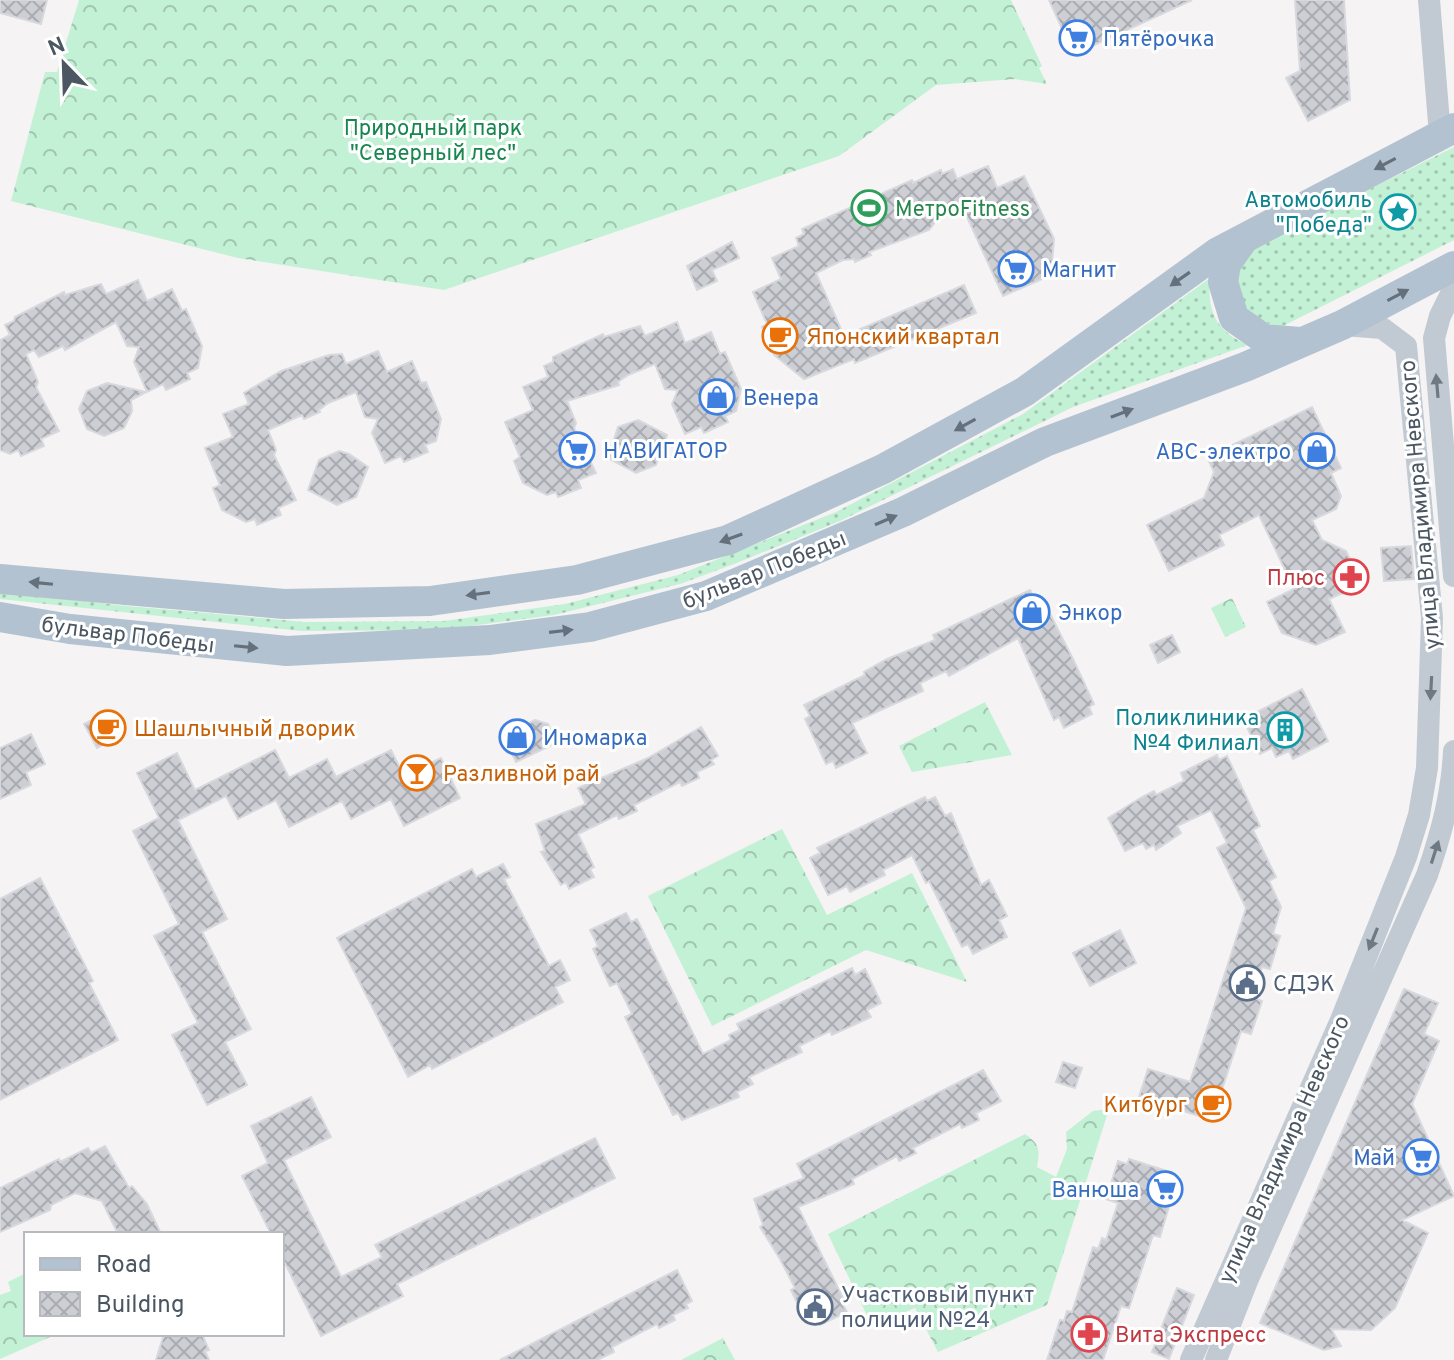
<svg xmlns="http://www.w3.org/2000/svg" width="1454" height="1360" viewBox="0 0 1454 1360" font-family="Overpass,sans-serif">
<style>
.grass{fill:url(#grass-dots)}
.forest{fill:url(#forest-crowns)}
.building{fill:url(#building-cross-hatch);stroke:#d7d9de;stroke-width:2}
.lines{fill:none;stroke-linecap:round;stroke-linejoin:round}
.minor{stroke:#c1cad2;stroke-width:22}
.major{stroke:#b3c2d1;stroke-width:30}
.oneway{fill:#64717d}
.oneway2{fill:#6e7983}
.labels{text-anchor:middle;stroke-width:6;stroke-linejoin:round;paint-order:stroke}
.shop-label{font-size:22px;fill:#366cbe;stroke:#fff;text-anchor:start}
.park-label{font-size:22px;fill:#17864f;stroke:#fff}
.culture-label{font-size:22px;fill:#0d838f;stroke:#fff;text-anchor:end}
.leisure-label{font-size:22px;fill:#27864d;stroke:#fff;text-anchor:start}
.food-label{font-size:22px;fill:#c56008;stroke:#fff;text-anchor:start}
.street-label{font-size:22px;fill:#4a5661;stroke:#fff}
.health-label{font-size:22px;fill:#be3a42;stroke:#fff;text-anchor:end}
.service-label{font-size:22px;fill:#4e5e75;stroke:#fff;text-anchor:start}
</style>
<defs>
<pattern id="grass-dots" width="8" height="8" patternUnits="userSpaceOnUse" patternTransform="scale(2)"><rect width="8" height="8" fill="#c3f1d5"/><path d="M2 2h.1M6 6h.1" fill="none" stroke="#a0c6b0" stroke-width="1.8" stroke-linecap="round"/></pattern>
<pattern id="forest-crowns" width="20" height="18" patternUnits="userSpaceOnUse" patternTransform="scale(2)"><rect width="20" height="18" fill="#c3f1d5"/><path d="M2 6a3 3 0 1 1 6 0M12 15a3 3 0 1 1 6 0" fill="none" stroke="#a0c6b0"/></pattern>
<pattern id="building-cross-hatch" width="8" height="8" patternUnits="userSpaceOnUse" patternTransform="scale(2)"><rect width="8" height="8" fill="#cdcfd5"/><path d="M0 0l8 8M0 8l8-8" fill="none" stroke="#a8abb0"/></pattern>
</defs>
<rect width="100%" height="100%" fill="#f5f3f3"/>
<!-- grass -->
<path class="grass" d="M1454,147V240L1281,327C1233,317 1222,282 1256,246Z
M1210,278C1207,312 1216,331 1248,345L1073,407L840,521L734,564L680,584L554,615L439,630L301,631L0,599V589L116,605L305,622L444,621L565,604L678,575L836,512L1023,414Z"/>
<!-- forest -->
<path class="forest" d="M79,0H1011L1042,66L1039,68L1047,84L1015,79L936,85L839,156L444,290L238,258L11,201L45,72H57Z
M1232,598L1246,627L1225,637L1211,608Z
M985,702L1012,755L912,772L899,746Z
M782,829L827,915L912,873L967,982L866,950L712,1026L648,896Z
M1109,1109L1047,1305L938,1352L915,1308L872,1326L828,1234L1025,1134C1040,1144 1040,1150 1037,1167L1056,1177L1067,1149L1066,1132L1093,1111Z
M26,1273V1334H57L0,1359V1295L11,1291L8,1282Z
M723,1338L735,1360H681Z"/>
<!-- building -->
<path class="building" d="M0,0H47L41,24L0,13Z
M1049,0H1192L1090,47L1078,45L1064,33Z
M1295,0H1344L1350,100L1308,121L1286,78L1300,71Z
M988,166L997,188L1024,176L1054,239L1051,275L1003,296L963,208L937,220L929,230L869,252L871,255L855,262L854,259L843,260L816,273L844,336L964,285L976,313L855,363L854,359L804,379L774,355L762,327L767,324L753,292L781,279L772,258L799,246L796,238L804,234L802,229L912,180L913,183L941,170L942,174L953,169L957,179Z
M732,242L739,258L712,270L717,281L697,290L687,266Z
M138,280L147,301L172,289L182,311L186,309L202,346L198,368L187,373L190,379L166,390L163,384L147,392L134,362L139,347L127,346L116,322L65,350L63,346L39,357L34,350L26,354L38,382L36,387L59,431L41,439L44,446L21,456L18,450L10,454L0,450V340L10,335L5,325L14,321L15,317L64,292L65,295L101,284L106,294Z
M677,322L685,343L711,332L720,354L725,352L741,389L736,411L725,416L728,422L704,433L701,427L685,434L672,404L678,390L665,389L655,364L628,375L618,382L619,385L567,401L576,423L574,428L596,473L578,480L581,488L558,497L556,492L547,495L523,483L514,461L520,457L505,422L533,410L523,387L548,377L544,366L553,362V357L603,334L604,337L640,326L645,336Z
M378,351L387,372L412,361L421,383L426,382L441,419L436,441L425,445L428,452L404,462L401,456L385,463L372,433L378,419L365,417L356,392L328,403L319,410L320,412L304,419L302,415L268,430L276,450L274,455L296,500L278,508L281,515L257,525L255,519L246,522L222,510L213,488L220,485L205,448L233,437L223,414L249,404L244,393L281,371L329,355L342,354L346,364Z
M107,383L146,392L131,400L132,411L124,428L104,436L87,429L79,409L87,391Z
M1312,407L1341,468L1331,473L1341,496L1336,509L1312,520L1322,540L1346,551L1354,568L1345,592L1329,599L1345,632L1316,645L1282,633L1267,602L1294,589L1259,515L1219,535L1224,545L1169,571L1147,525L1204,498L1214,472L1207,457Z
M638,420L667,435L656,465L636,473L608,458L618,427Z
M339,451L349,454L368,467L356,497L337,505L308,490L319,460Z
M1411,546L1414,579L1384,581L1381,548Z
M1030,590L1035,601L1042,598L1073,659L1094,704L1089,707L1092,714L1064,728L1059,717L1054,720L1018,638L949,676L946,671L920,683L923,691L852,723L867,753L836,768L833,761L826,764L805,719L810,716L804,705L865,675L864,672L887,659L935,640L933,635Z
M1172,635L1180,652L1158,663L1150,645Z
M1302,689L1328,741L1293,759L1289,751L1276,757L1272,748L1260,754L1243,719Z
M108,712L120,736L97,748L84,724Z
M535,720L548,724L556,743L516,762L507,744L510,732Z
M701,727L718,756L711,760L714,764L697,772L699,778L682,786L680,782L634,805L637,811L619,819L617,815L578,834L594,867L590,869L594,877L569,889L566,882L561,885L541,852L545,851L536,824L586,804L578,788L648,758Z
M31,734L45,764L26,772L31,785L0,799V748Z
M275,750L289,778L327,759L336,777L391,750L404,776L441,758L460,798L404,826L391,799L351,819L342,801L289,827L276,800L238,819L226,796L178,820L227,919L202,932L251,1029L225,1042L247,1085L207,1105L172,1035L198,1023L154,936L179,924L133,831L159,818L137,773L177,753L195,790Z
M1217,755L1219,760L1227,756L1260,826L1253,830L1276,877L1269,881L1281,907L1273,934L1280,936L1270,969L1262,967L1252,997L1262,1001L1251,1034L1241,1031L1212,1120L1139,1097L1148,1069L1190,1082L1246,908L1217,848L1227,843L1211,810L1177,826L1181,833L1156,850L1154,845L1146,849L1143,843L1125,851L1108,818L1142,797L1154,791L1156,795L1184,781L1181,773Z
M925,797L927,801L935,797L945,816L951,813L981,885L989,880L1007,916L999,920L1007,937L973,954L968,944L962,947L929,881L926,883L912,855L883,870L885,875L850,892L847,886L828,895L810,858L820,853L817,848Z
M503,864L510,877L504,879L549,966L560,960L570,980L555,987L563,1002L432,1069L430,1065L408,1077L337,938L472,869L476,877Z
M40,878L93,981L89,983L118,1040L0,1100V899Z
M626,913L631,922L637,919L703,1054L731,1040L729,1035L740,1030L737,1024L852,968L855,975L865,969L881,1003L867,1010L871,1017L832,1035L830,1031L799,1046L802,1052L749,1077L753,1084L737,1092L739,1097L682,1120L678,1113L673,1115L625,1017L632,1014L617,983L610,986L593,949L598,946L590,930Z
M1120,930L1136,963L1090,986L1073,953Z
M1404,989L1438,1003L1424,1034L1439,1041L1412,1104L1454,1196L1402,1220L1428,1233L1395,1308L1371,1330L1331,1329L1341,1346L1324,1350L1260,1323Z
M1063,1062L1082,1068L1075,1088L1056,1082Z
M983,1070L1001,1101L976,1113L979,1120L962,1128L960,1124L913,1148L916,1153L899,1161L897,1156L852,1179L854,1184L798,1207L845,1302L842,1303L847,1312L820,1325L816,1317L812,1319L804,1304L799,1307L791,1290L795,1288L780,1259L760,1227L763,1225L754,1199L804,1178L797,1164Z
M311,1097L331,1137L284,1160L341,1277L382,1257L375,1245L595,1138L615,1178L397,1284L403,1296L321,1336L282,1257V1234H271L242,1176L268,1163L251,1126Z
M105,1146L129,1188L132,1186L147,1204L161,1234H118L102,1201L75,1193L51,1205L50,1210L0,1232V1188L59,1159L60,1162L88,1148L91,1153Z
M1129,1159L1167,1171L1166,1176L1177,1179L1160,1237L1153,1235L1129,1308L1121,1306L1103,1360H1047L1060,1320L1064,1321L1067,1311L1072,1312L1093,1247L1098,1249L1102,1238L1106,1240L1118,1203L1106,1199L1118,1161L1127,1164Z
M677,1270L692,1301L686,1304L688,1308L673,1315L675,1320L659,1328L657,1324L612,1347L614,1352L597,1360H500Z
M1177,1288L1194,1295L1169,1359L1152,1352Z
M164,1334H202L209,1350L205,1351L209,1360H156Z"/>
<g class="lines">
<!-- minor -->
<path class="minor" d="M1429,0L1440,135
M1454,288L1440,316L1434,338L1454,576
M1191,1360L1341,1020L1406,857L1419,815L1427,768L1432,618L1406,346L1382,328L1344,325
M1216,1360L1247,1281L1427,875C1441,834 1452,795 1454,751"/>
<!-- major -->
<path class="major" d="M1243,240L1226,264L1223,282L1234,318L1264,339L1300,342
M0,579L284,604L430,601L577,580L728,540L883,469L1024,392L1218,252L1454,128
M0,617L70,629L287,651L490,640L590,627L706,596L903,512L1045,442L1245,367L1342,325L1454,266"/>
</g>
<!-- one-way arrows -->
<defs><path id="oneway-solid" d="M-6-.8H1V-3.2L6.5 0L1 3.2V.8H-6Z" transform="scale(2)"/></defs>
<g class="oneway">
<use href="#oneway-solid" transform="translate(1385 164) rotate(152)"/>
<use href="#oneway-solid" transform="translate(1180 279) rotate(145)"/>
<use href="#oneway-solid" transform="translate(1398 295) rotate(-28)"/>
<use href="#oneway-solid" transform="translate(1122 413) rotate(-21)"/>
<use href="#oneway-solid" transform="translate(965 425) rotate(151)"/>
<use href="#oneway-solid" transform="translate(886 520) rotate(-23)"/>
<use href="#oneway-solid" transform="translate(731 538) rotate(160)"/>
<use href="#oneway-solid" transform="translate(41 583) rotate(-174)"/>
<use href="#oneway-solid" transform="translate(478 594) rotate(172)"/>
<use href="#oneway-solid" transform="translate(561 631) rotate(-7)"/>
<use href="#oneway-solid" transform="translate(246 647) rotate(6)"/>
</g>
<g class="oneway2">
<use href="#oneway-solid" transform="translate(1437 386) rotate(-95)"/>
<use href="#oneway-solid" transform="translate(1431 688) rotate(93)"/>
<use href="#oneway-solid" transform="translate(1435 852) rotate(-72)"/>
<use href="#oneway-solid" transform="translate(1373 939) rotate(112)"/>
</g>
<!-- icons -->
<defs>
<symbol id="supermarket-ring" viewBox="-11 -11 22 22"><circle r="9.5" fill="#fff" stroke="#3f7fe0" stroke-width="1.5"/><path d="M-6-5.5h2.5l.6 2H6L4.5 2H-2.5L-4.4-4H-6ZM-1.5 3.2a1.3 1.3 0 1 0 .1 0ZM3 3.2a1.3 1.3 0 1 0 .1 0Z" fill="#3f7fe0"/></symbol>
<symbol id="stadium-ring" viewBox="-11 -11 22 22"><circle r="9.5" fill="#fff" stroke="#2e9e5b" stroke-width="1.5"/><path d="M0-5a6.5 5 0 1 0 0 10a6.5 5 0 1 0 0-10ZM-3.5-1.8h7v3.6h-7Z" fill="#2e9e5b"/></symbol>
<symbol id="sight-ring" viewBox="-11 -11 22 22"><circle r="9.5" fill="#fff" stroke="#0f9aa8" stroke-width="1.5"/><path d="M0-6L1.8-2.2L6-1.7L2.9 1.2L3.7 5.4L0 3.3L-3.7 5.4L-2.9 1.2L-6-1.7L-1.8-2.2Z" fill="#0f9aa8"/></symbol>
<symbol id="cafe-ring" viewBox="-11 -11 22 22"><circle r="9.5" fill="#fff" stroke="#e8710a" stroke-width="1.5"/><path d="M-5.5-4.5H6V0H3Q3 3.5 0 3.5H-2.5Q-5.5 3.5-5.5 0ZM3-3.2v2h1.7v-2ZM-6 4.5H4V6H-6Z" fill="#e8710a"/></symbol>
<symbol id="shop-ring" viewBox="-11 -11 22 22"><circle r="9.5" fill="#fff" stroke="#3f7fe0" stroke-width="1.5"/><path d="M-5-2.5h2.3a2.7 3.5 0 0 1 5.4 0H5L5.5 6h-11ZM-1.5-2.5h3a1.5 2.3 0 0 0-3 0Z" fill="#3f7fe0"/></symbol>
<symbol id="pharmacy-ring" viewBox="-11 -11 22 22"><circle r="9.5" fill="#fff" stroke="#e0444e" stroke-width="1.5"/><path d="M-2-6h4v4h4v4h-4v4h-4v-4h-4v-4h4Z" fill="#e0444e"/></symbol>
<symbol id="building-ring" viewBox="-11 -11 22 22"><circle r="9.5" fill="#fff" stroke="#0f9aa8" stroke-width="1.5"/><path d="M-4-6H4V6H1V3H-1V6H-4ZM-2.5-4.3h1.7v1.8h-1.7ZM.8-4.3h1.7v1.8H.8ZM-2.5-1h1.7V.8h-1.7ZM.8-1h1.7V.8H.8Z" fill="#0f9aa8"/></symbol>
<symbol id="bar-ring" viewBox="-11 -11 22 22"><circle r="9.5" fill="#fff" stroke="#e8710a" stroke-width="1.5"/><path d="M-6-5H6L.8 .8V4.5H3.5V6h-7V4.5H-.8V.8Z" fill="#e8710a"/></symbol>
<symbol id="civic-ring" viewBox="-11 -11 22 22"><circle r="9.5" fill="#fff" stroke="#5c6f8a" stroke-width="1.5"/><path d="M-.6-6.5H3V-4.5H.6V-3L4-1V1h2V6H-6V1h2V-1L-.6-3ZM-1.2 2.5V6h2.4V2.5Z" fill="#5c6f8a"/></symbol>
</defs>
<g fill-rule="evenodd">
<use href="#supermarket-ring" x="1057" y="18" width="40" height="40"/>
<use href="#stadium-ring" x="849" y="188" width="40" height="40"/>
<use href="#sight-ring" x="1378" y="192" width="40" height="40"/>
<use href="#supermarket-ring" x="996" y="249" width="40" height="40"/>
<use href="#cafe-ring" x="760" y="316" width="40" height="40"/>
<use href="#shop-ring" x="697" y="377" width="40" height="40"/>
<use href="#supermarket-ring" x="557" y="430" width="40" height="40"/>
<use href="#shop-ring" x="1297" y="431" width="40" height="40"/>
<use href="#pharmacy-ring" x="1331" y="557" width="40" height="40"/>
<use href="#shop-ring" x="1012" y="592" width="40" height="40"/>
<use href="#cafe-ring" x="88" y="708" width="40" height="40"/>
<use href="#building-ring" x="1265" y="710" width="40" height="40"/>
<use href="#shop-ring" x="497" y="717" width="40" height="40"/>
<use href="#bar-ring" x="397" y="753" width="40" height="40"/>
<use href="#civic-ring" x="1227" y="963" width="40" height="40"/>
<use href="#cafe-ring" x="1193" y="1084" width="40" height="40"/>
<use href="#supermarket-ring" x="1401" y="1137" width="40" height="40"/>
<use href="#supermarket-ring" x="1145" y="1169" width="40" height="40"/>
<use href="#civic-ring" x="795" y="1287" width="40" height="40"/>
<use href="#pharmacy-ring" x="1069" y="1314" width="40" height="40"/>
</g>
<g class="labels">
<!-- shop labels -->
<g class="shop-label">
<text x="1103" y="46">Пятёрочка</text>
<text x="1042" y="277">Магнит</text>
<text x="743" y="405">Венера</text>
<text x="603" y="458">НАВИГАТОР</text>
<text x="1291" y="459" text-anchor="end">АВС-электро</text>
<text x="1058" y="620">Энкор</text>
<text x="543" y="745">Иномарка</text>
<text x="1395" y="1165" text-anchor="end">Май</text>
<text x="1139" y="1197" text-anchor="end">Ванюша</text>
</g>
<!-- park labels -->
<g class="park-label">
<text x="433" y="135">Природный парк<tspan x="433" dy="25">"Северный лес"</tspan></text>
</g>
<!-- culture labels -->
<g class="culture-label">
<text x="1372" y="207">Автомобиль<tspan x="1372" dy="25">"Победа"</tspan></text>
<text x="1259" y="725">Поликлиника<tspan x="1259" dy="25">№4 Филиал</tspan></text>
</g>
<!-- leisure labels -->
<g class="leisure-label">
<text x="895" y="216">МетроFitness</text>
</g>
<!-- food labels -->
<g class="food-label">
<text x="806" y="344">Японский квартал</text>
<text x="134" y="736">Шашлычный дворик</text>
<text x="443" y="781">Разливной рай</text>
<text x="1187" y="1112" text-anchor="end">Китбург</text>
</g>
<!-- street labels -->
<g class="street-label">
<text transform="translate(1419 505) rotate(-95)" y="8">улица Владимира Невского</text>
<text transform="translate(764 569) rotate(-22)" y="8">бульвар Победы</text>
<text transform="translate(128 634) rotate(7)" y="8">бульвар Победы</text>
<text transform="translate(1283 1149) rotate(-66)" y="8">улица Владимира Невского</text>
</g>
<!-- health labels -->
<g class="health-label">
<text x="1325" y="585">Плюс</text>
<text x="1115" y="1342" text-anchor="start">Вита Экспресс</text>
</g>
<!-- service labels -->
<g class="service-label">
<text x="1273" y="991">СДЭК</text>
<text x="841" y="1302">Участковый пункт<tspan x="841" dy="25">полиции №24</tspan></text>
</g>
</g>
<!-- legend -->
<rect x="24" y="1232" width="260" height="104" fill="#ffffff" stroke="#b7bbc0" stroke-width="2"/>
<rect x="40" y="1258" width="40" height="12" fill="#b3c2d1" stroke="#b7bbc0" stroke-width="2"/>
<text x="96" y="1272" font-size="24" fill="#4a5661">Road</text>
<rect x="40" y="1292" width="40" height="24" fill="url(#building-cross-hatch)" stroke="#b7bbc0" stroke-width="2"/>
<text x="96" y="1312" font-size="24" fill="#4a5661">Building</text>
<!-- north arrow -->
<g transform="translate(64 64) rotate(337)" stroke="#ffffff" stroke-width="6" paint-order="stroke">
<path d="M0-6L14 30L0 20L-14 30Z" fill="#4a5661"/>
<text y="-12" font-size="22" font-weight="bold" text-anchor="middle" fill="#4a5661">N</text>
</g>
</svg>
